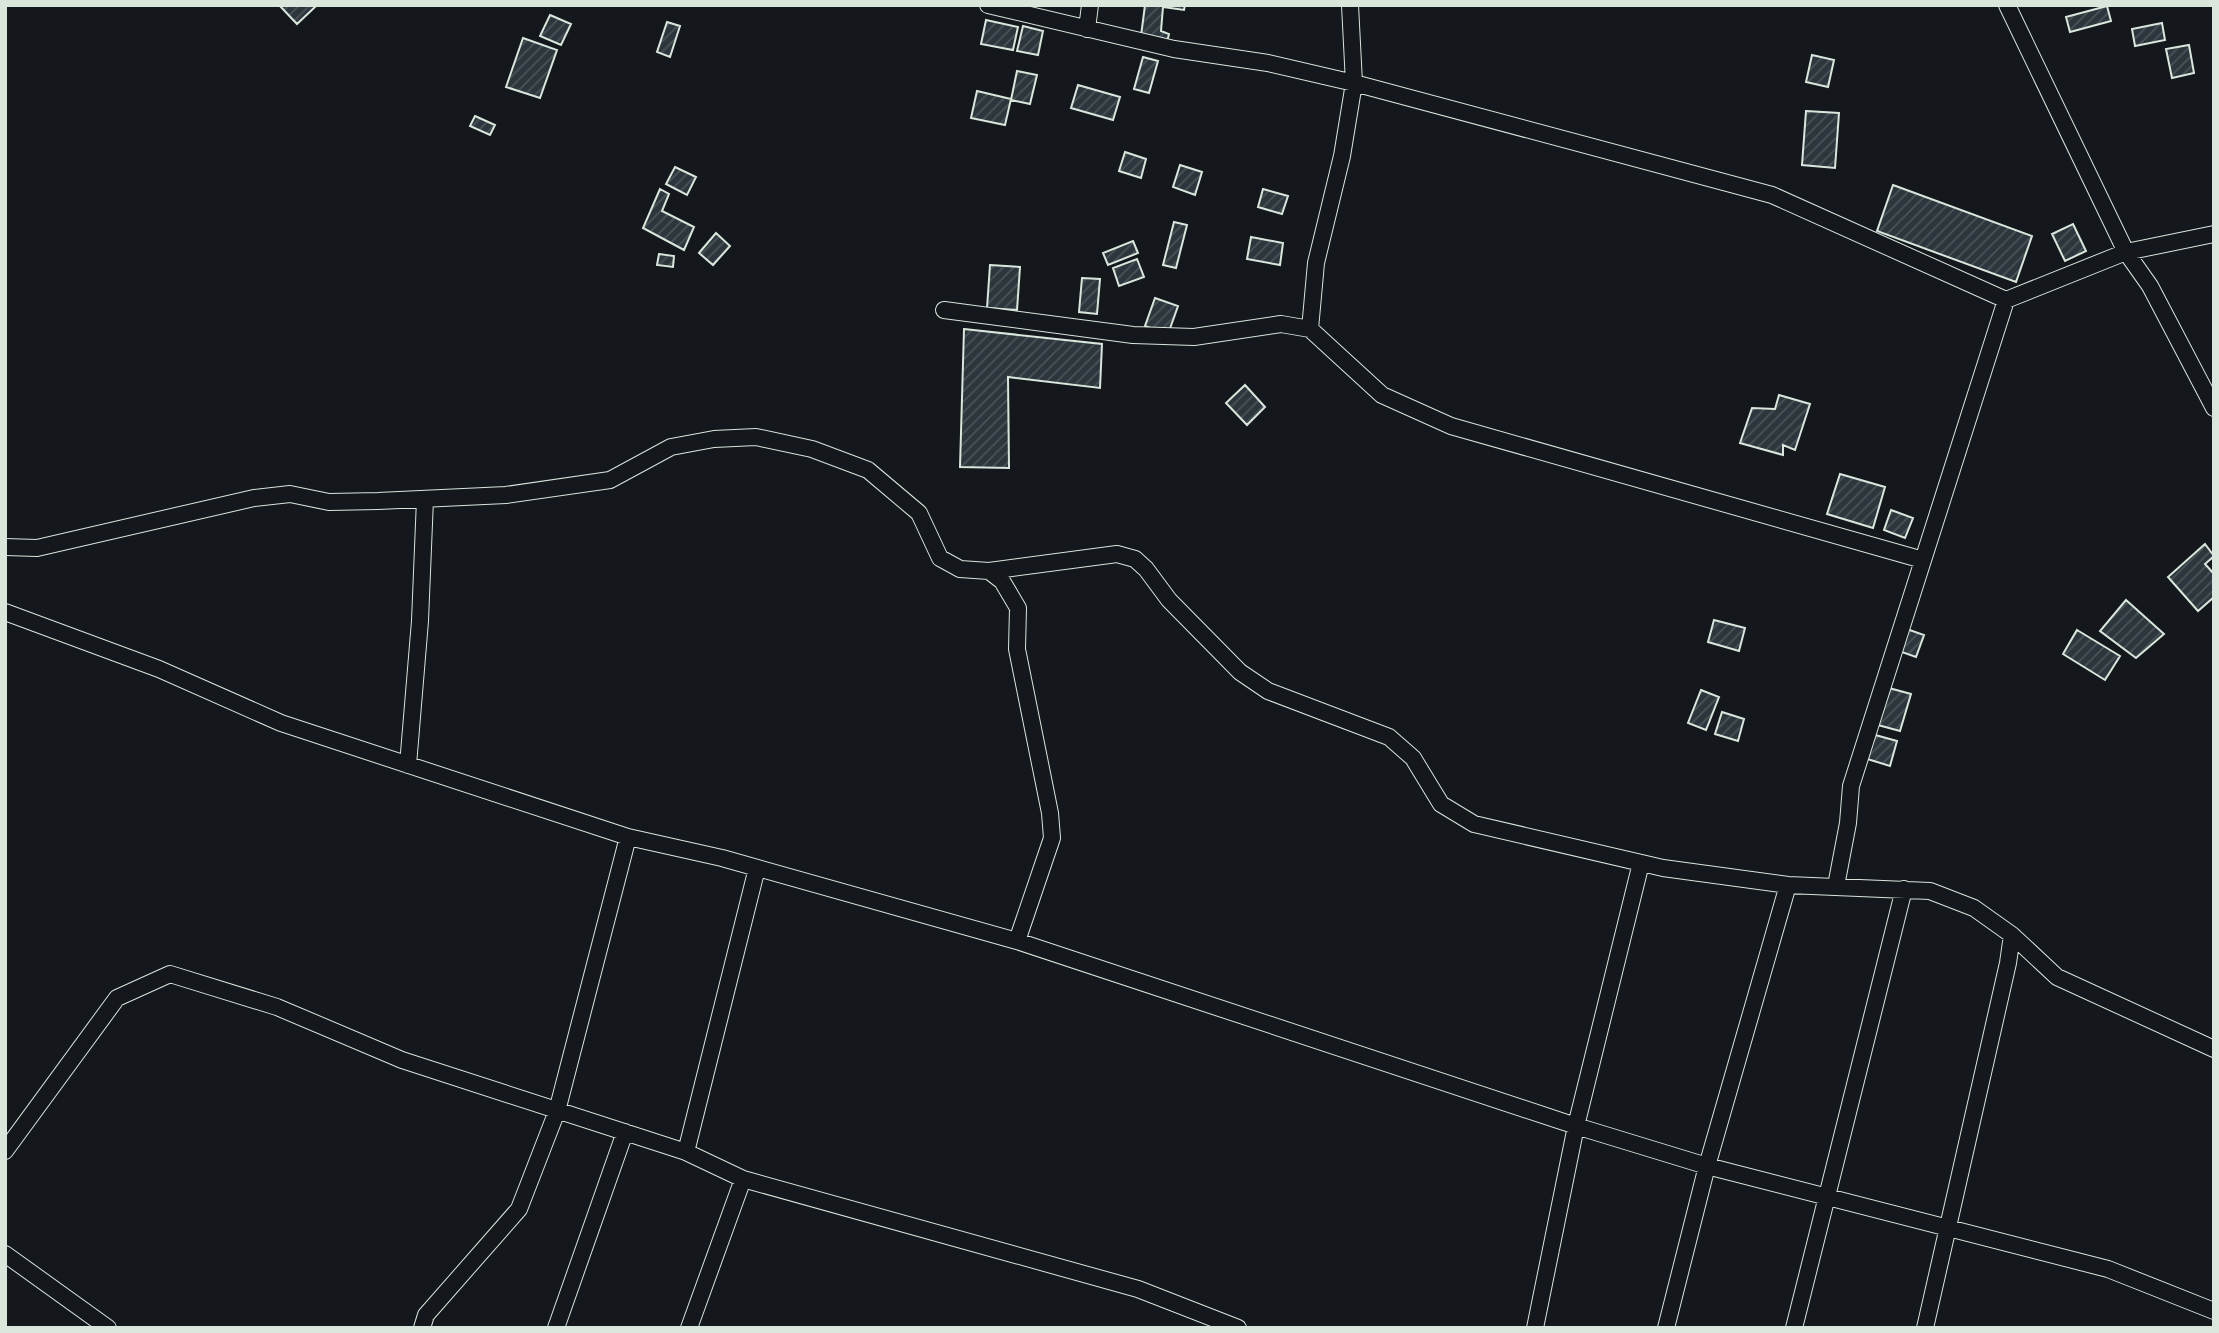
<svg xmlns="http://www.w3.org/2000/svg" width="2219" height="1333" viewBox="0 0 2219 1333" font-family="Bitter,serif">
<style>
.building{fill:url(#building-hatch);stroke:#d8e6dc;stroke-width:2}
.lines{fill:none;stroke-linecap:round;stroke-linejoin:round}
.street-casing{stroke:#d8e6dc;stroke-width:18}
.street{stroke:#14181c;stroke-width:16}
</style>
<defs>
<pattern id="building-hatch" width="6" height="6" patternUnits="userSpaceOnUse" patternTransform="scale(1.75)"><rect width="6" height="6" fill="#2c363c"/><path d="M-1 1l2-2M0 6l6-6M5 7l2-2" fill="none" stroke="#4a5358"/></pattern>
</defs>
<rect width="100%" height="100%" fill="#14181c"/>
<!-- building -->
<path class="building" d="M279,5H313L315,7L297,24Z
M1145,5H1185L1184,10L1163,7L1161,31L1169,34L1167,42L1141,36Z
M2107,6L2111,21L2070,32L2066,17Z
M550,15L571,24L561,45L540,36Z
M986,20L1018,27L1013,50L981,44Z
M667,22L680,26L670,57L657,52Z
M2162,23L2165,40L2135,46L2132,29Z
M1023,26L1043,31L1038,55L1017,51Z
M523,38L557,50L540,98L506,87Z
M2189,45L2194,73L2172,78L2166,49Z
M1812,55L1834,60L1828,87L1806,82Z
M1143,57L1158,61L1149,93L1134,89Z
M1017,71L1037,75L1030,104L1011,100Z
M1078,85L1120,97L1113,120L1071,108Z
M977,91L1011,99L1005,125L971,118Z
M1806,111L1839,113L1835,168L1802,165Z
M475,116L495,125L490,135L470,126Z
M1125,152L1146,159L1141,178L1119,171Z
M1180,165L1202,172L1195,195L1173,187Z
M675,167L696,177L687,195L666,184Z
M1893,185L2032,236L2016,282L1877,231Z
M660,189L669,194L662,211L694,227L684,250L643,228Z
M1263,189L1288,196L1282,214L1258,207Z
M1174,222L1187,225L1176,268L1163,265Z
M2073,224L2086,251L2065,261L2052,234Z
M716,233L730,246L713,265L699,253Z
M1251,237L1283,243L1280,265L1247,259Z
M1133,241L1138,253L1108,265L1103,253Z
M659,254L674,256L673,267L657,265Z
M1137,259L1144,277L1119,286L1113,268Z
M990,265L1020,267L1017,310L987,308Z
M1082,278L1100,279L1097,314L1079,312Z
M1155,298L1178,306L1168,334L1145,326Z
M964,329L1102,344L1100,388L1008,377L1009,468L960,467Z
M1245,385L1265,407L1247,425L1226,403Z
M1779,395L1810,404L1795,450L1783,445V455L1740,443L1752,408L1775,409Z
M1840,474L1885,487L1873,528L1827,514Z
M1891,510L1913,518L1905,538L1884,530Z
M2205,544L2214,556L2205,564L2214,574V597L2198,611L2168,577Z
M2126,600L2164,634L2136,658L2100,631Z
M1714,620L1745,628L1739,651L1708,642Z
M1904,628L1924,635L1916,657L1896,650Z
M2077,630L2120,656L2105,680L2063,654Z
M1889,688L1911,694L1900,731L1878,725Z
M1701,690L1719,697L1706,730L1688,723Z
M1722,712L1744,719L1738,741L1715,734Z
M1868,733L1897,741L1890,766L1861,757Z"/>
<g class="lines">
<defs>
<path id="street" d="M988,5L1174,49L1268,63L1354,83L1772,195L2006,300
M2007,5L2126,252L2150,286L2214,408
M1087,29L1090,5
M944,310L1133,335L1194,337L1281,324L1310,329L1316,263L1342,156L1354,83L1350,5
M1310,329L1382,395L1451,426L1923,560
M5,547L37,548L254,498L290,494L329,502L378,501L506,495L610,480L671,447L714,439L756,437L812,449L868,470L919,513L940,558L960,569L989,571L1117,554L1135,559L1146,569L1169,600L1240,672L1268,691L1389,737L1413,758L1441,804L1474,824L1663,868L1788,885L1930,891L1974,908L2012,935L2057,977L2214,1049
M989,571L1002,581L1018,608L1017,649L1050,813L1052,838L1017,941
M5,612L159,669L281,723L628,837L722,858L1017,941L1576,1126L1707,1166L2108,1269L2214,1311
M408,765L420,621L425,499
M1836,886L1848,823L1851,786L2006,300L2126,252L2214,234
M5,1151L117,998L170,974L277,1007L402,1060L686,1152L743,1179L1138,1289L1238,1328
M686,1152L757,868
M5,1254L108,1328
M422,1328L426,1315L519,1209L557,1111L628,837
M556,1328L625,1132
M689,1328L743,1179
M1535,1328L1576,1126L1641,863
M1666,1328L1707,1166L1788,885
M1794,1328L1904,889
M1925,1328L2008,963L2012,935"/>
</defs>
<!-- street casing -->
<use href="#street" class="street-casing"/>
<!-- street -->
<use href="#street" class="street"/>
</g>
<!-- border -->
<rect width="2219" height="1333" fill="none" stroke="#d8e6dc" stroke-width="14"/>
</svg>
